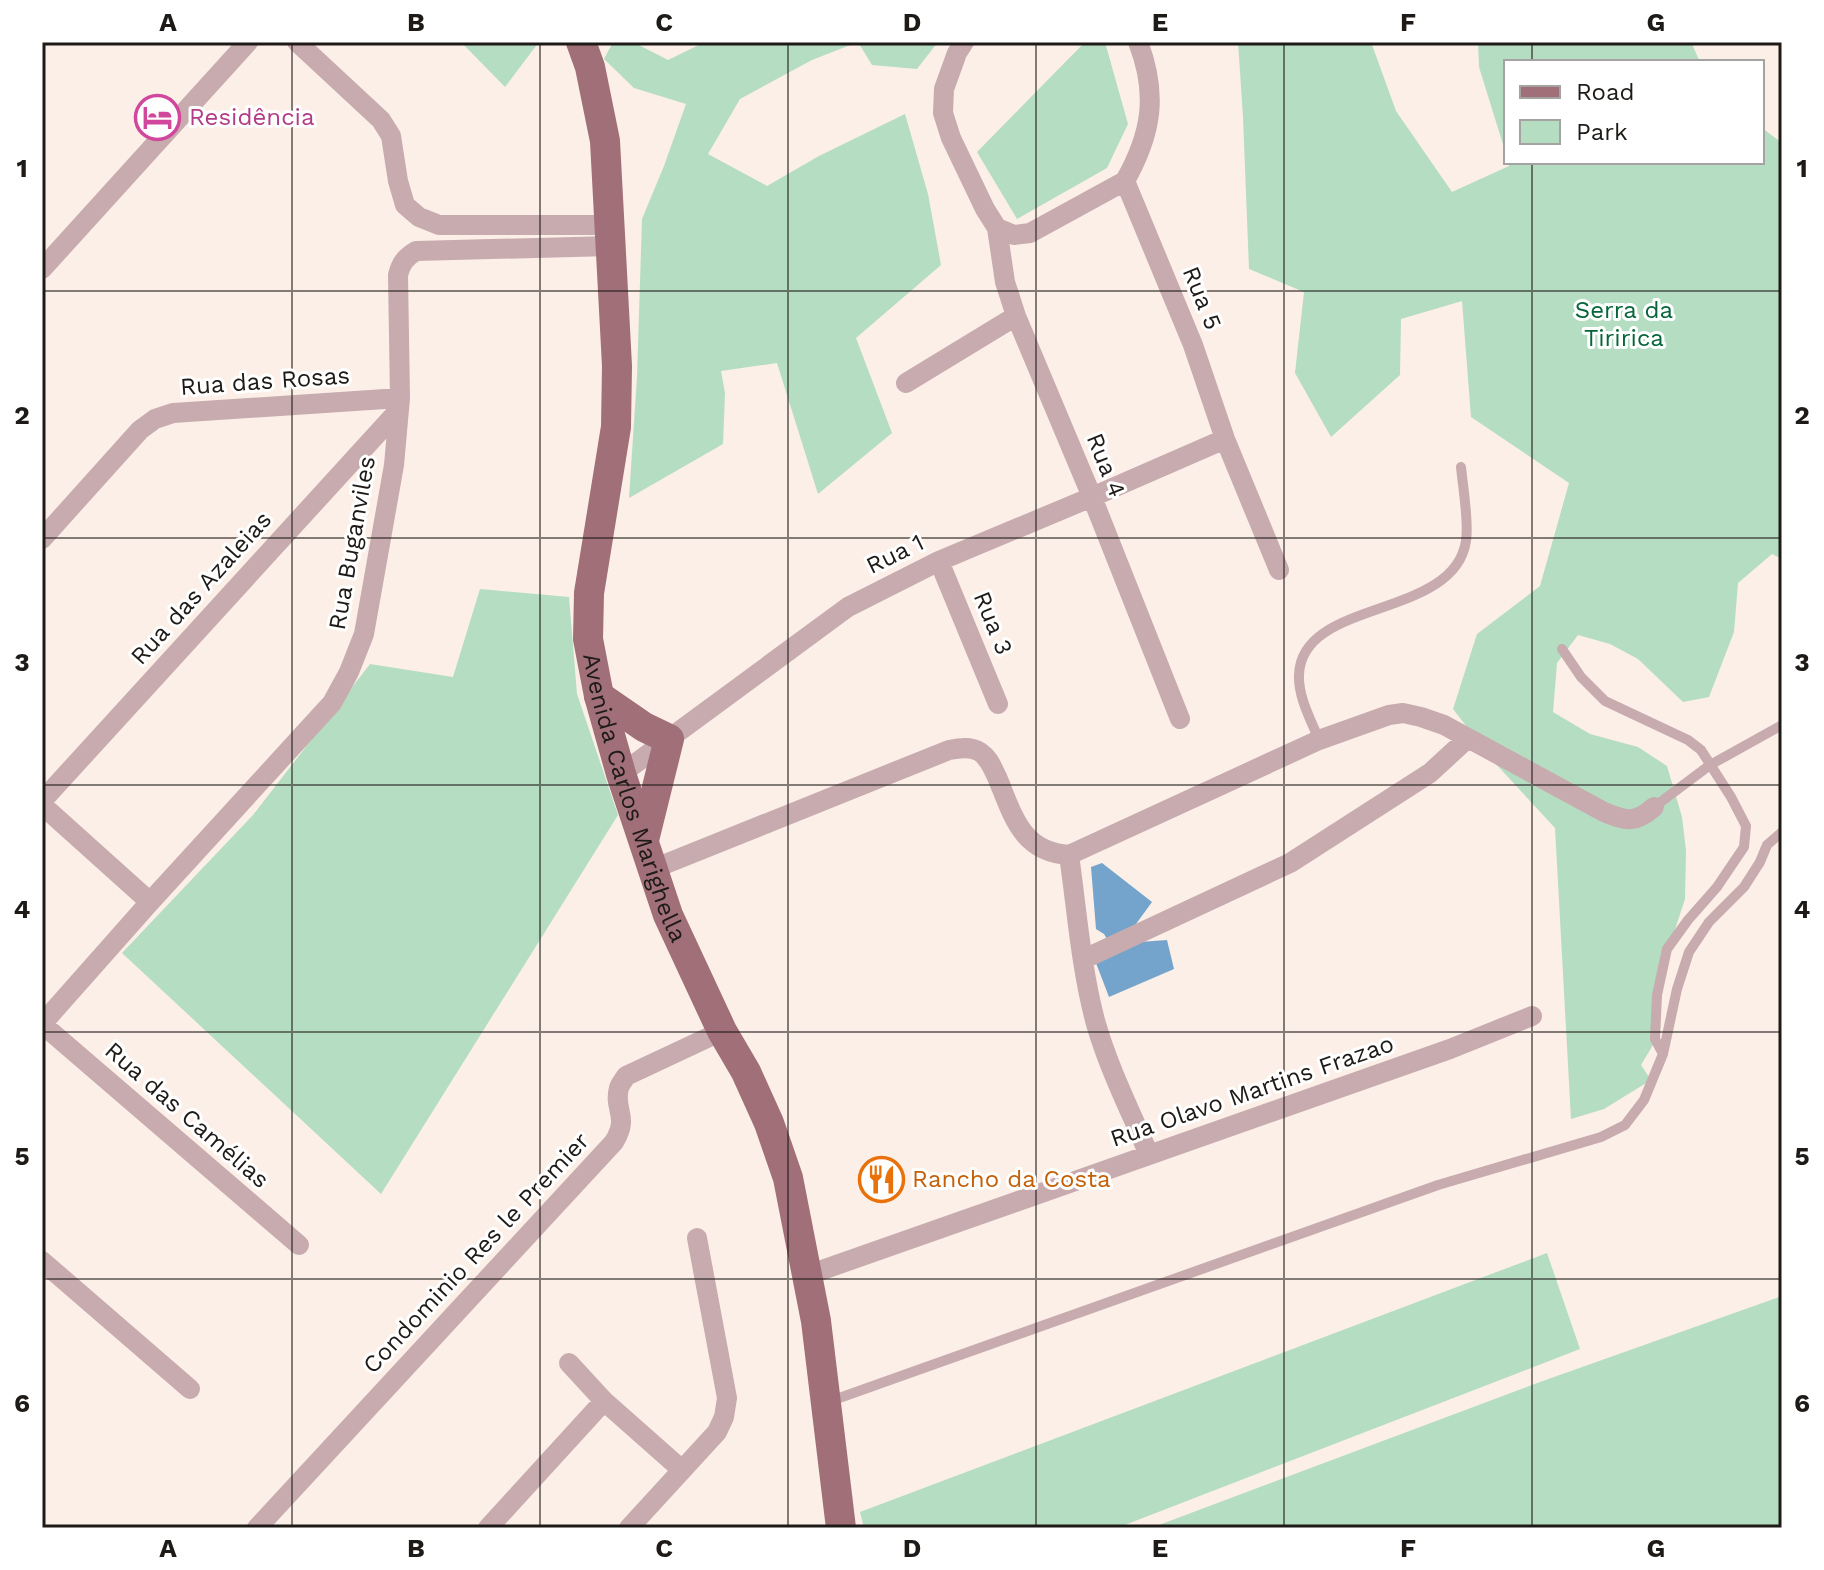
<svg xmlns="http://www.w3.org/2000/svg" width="1824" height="1570" viewBox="0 0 1824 1570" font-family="'Work Sans',sans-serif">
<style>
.green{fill:#b5ddc2}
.water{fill:#74a4cb}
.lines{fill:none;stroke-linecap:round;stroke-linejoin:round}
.service{stroke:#c8abaf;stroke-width:10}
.minor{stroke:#c8abaf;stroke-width:20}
.primary{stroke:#a16f77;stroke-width:30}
.grid{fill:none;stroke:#1e1a17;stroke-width:2;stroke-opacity:0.55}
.labels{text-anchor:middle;stroke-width:6;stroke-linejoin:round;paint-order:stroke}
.hotel-label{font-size:24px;fill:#b23c85;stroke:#fff;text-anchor:start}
.street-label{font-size:24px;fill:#1e1a17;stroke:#fff}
.park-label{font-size:24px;fill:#06653a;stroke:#fff}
.food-label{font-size:24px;fill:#c56008;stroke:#fff;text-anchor:start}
.neatline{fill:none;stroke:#1e1a17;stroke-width:3}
.grid-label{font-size:26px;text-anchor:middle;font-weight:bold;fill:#1e1a17}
</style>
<rect width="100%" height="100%" fill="#fbefe7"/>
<!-- green -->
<path class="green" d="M461,42H539L505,87Z
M613,42H633L668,60L705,42H938L917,69L872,65L858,42L812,60L740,99L708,154L767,186L819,156L905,114L928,194L941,265L856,338L892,433L818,494L777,363L721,371L725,393L723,444L629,498L637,377L642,219L664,166L686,104L634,88L604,59Z
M1085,42H1105L1128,124L1107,168L1017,219L977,152Z
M1238,42H1371L1396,111L1452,192L1509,166L1508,162H1762V128L1782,143V559L1772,554L1738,583L1734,632L1709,697L1683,702L1638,659L1610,644L1578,635L1557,663L1553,712L1590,734L1638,747L1667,766L1682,817L1686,851L1685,899L1666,957L1653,1045L1641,1065L1651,1080L1604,1109L1571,1119L1555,828L1494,762L1453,709L1477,634L1540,586L1569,483L1471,417L1462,301L1401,319L1400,375L1331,437L1295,373L1304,292L1249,269L1243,117Z
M1478,42H1691L1700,62H1506V154L1479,67Z
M480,589L569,597L577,694L618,815L381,1194L122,953L253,815L370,664L453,677Z
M1547,1253L1580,1349L1117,1528H864L860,1512Z
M1782,1296V1528H1151L1540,1382Z"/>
<!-- water -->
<path class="water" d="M1102,863L1152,902L1136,924L1140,942L1167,940L1174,969L1109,997L1096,963L1115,952L1104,934L1096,929L1091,867Z"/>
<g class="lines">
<!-- service -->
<path class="service" d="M1562,649L1581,677L1605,701L1688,740L1701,750L1731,797L1746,826L1744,847L1717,887L1688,920L1667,949L1657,995L1655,1039L1663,1054
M1319,740C1311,720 1298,697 1299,675C1301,598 1454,620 1466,541C1469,521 1463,488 1461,467
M1654,807L1710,765L1782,725
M828,1402L1438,1185L1601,1137L1625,1125L1644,1100L1663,1054L1677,989L1689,952L1709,922L1744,887L1760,862L1767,845L1782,832"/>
<!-- minor -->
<path class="minor" d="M297,42L381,120L391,136L398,181L405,205L419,217L439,225H610
M964,42L957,53L944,89L943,113L951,138L985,209L997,228L1005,282L1016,316L1092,497L1180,719
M1125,181L1193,345L1225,439L1279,570
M1125,181C1152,133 1158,94 1138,42
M997,228L1014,235L1030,233L1125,181
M42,269L248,42
M906,383L1016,316
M42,539L140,430L155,419L173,413L400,398
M939,561L998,704
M621,774L848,607L939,561L1092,497L1225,439
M42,801L398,411
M42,805L150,902
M1069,855C1077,911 1081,969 1096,1024C1109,1069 1131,1112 1149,1155
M653,869L949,750C959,748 971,746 980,752C989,758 992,767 997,777C1013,815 1021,852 1069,855L1319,740L1389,715L1403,713L1421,717L1444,725L1604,812C1626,821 1635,824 1654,807
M1084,959L1290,863L1430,773L1468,738
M299,1245L42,1024L150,902L332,703L349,672L364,634L394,465L400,398L398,275C401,263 405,258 416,251L611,246
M42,1261L190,1389
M808,1275L1450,1049L1532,1016
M569,1363L604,1401L682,1470
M257,1528L614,1142C630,1116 613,1110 619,1088C620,1084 624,1080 626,1076L722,1031
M488,1528L604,1401
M629,1528L717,1432L724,1417L727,1398L697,1238"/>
<!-- primary -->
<g class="primary">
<path id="s1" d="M581,42L590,67L605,141L617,366L616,427L589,593L588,639L599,696L621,774L668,915L722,1031L746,1072L769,1123L788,1178L816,1321L841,1528"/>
<path d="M599,696L644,727L669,739L644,840"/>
</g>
</g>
<!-- grid -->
<path class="grid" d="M292,42V1528M540,42V1528M788,42V1528M1036,42V1528M1284,42V1528M1532,42V62M1532,162V1528M42,291H1782M42,538H1782M42,785H1782M42,1032H1782M42,1279H1782"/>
<!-- icons -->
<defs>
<symbol id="hotel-ring" viewBox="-11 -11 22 22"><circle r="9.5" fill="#fff" stroke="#d1479c" stroke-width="1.5"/><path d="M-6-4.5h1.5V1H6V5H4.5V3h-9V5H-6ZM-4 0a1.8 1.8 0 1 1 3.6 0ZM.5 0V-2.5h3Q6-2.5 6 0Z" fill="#d1479c"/></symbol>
<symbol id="restaurant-ring" viewBox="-11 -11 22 22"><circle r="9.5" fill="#fff" stroke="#e8710a" stroke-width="1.5"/><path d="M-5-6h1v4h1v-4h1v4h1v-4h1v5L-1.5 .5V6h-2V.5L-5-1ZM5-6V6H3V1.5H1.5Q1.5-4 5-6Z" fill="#e8710a"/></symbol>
</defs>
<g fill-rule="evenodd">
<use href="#hotel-ring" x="132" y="92" width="51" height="51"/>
<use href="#restaurant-ring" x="856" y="1154" width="51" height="51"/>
</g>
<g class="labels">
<!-- hotel labels -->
<g class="hotel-label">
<text x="189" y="125">Residência</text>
</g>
<!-- street labels -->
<g class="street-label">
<text transform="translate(1202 298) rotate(68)" y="8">Rua 5</text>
<text transform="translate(265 381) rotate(-4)" y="8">Rua das Rosas</text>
<text transform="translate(1106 465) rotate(68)" y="8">Rua 4</text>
<text transform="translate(352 543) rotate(-80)" y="8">Rua Buganviles</text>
<text transform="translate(895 554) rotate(-26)" y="8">Rua 1</text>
<text transform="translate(201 588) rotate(-48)" y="8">Rua das Azaleias</text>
<text transform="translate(993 623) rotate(68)" y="8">Rua 3</text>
<text dy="8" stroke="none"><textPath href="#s1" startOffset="768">Avenida Carlos Marighella</textPath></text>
<text transform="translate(1252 1091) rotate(-19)" y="8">Rua Olavo Martins Frazao</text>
<text transform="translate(187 1115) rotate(41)" y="8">Rua das Camélias</text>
<text transform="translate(476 1253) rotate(-47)" y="8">Condominio Res le Premier</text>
</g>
<!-- park labels -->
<g class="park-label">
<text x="1624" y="318">Serra da<tspan x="1624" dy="28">Tiririca</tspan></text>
</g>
<!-- food labels -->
<g class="food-label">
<text x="912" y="1187">Rancho da Costa</text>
</g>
</g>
<!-- border -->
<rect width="1824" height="1570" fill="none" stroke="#ffffff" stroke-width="88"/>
<!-- legend -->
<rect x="1504" y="60" width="260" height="104" fill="#ffffff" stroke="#a5a3a2" stroke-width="2"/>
<rect x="1520" y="86" width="40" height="12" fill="#a16f77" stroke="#a5a3a2" stroke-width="2"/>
<text x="1576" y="100" font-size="24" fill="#1e1a17">Road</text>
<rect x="1520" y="120" width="40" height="24" fill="#b5ddc2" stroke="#a5a3a2" stroke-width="2"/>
<text x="1576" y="140" font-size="24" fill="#1e1a17">Park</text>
<rect x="44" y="44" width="1736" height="1482" class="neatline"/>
<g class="grid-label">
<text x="168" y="31">A</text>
<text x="416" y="31">B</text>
<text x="664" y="31">C</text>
<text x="912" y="31">D</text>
<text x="1160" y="31">E</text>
<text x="1408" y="31">F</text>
<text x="1656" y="31">G</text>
<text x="22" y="177">1</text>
<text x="1802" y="177">1</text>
<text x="22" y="424">2</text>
<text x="1802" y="424">2</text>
<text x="22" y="671">3</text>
<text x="1802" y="671">3</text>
<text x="22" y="918">4</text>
<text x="1802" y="918">4</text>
<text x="22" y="1165">5</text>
<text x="1802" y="1165">5</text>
<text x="22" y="1412">6</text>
<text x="1802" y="1412">6</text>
<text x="168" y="1557">A</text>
<text x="416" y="1557">B</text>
<text x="664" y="1557">C</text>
<text x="912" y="1557">D</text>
<text x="1160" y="1557">E</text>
<text x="1408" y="1557">F</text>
<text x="1656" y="1557">G</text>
</g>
</svg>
